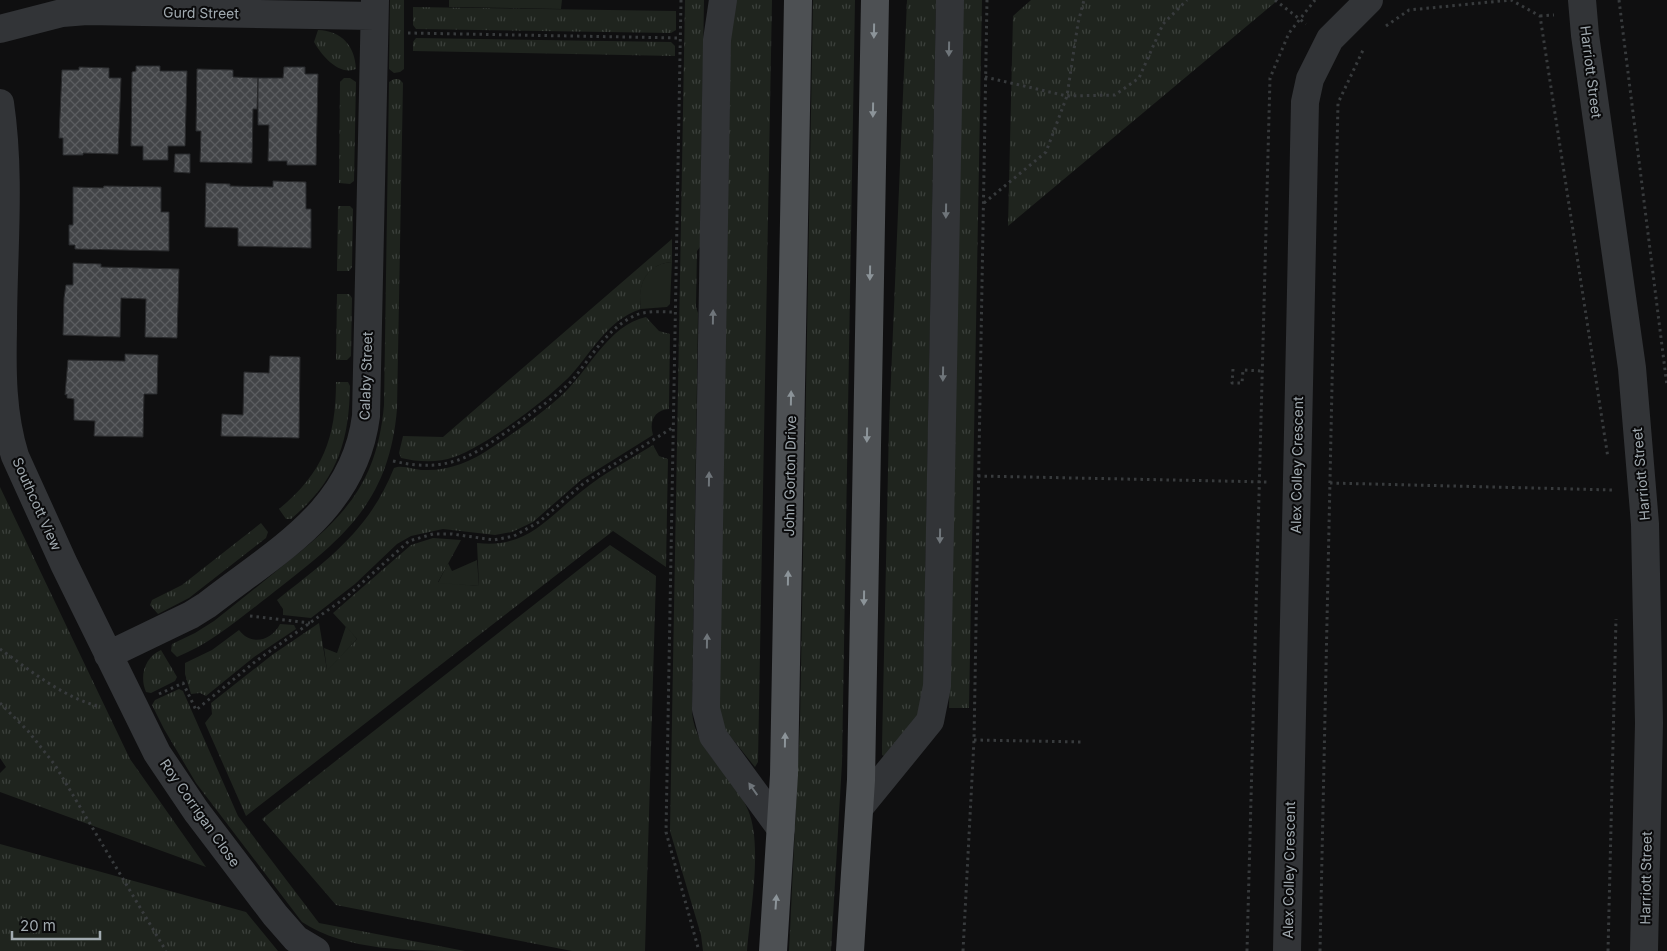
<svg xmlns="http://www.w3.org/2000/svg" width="1667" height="951" viewBox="0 0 1667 951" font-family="Inter,sans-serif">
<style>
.grass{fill:url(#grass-tufts)}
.garden{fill:#1f241e}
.building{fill:url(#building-cross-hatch);stroke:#292a2c}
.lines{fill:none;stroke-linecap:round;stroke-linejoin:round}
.path{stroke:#383b3d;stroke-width:3;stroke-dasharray:2.5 4;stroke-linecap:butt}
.minor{stroke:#323437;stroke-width:28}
.major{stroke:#4d5053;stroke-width:28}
.oneway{fill:#8c9499}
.oneway2{fill:#6f757a}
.labels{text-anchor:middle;stroke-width:4;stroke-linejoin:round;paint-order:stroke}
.street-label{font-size:14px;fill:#a1aab0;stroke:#0a0a0b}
</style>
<defs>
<pattern id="grass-tufts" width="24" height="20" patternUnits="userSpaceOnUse" patternTransform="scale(1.25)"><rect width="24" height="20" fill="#1f241e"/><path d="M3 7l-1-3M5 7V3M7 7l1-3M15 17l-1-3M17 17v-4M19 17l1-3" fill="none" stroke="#3c413c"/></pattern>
<pattern id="building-cross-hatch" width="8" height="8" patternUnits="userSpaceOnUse" patternTransform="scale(1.25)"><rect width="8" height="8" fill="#434548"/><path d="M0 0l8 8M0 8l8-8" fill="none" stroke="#5b5d60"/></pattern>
</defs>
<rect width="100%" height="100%" fill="#0f0f10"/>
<!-- grass -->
<path class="grass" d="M390,0H404V69L400,72L394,73L389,69Z
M685,0H704L700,247L697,251L696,307L698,313L692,712C695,752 734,775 748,810C763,844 750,913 747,951H703L701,935L670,831Z
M731,0H772L758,762L755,767L726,731L719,715Z
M813,0H855L842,763L831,951H789L800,723Z
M907,0H936L923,700L918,716L886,757L882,755V746L889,425Z
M962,0H982L969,708H949Z
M1031,0H1278L1008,226L1013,16Z
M413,7L676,11V30L671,33L416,29L413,25Z
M318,30C342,31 355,46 356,69C339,76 322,56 314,42Z
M416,38L671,42L675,46V56L413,51V42Z
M344,78H350L356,82L354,181L350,184L339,183L340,82Z
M394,79H399L403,83L397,409C389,506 339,541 269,596C239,619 212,643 177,657L171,651L172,644L195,633L214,621C238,602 262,583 285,564C344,517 377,484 384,405L389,82Z
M338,206H350L353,209L352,267L349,271H337Z
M672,239V262C646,264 637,286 641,309C607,320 593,351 570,376C548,399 484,447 454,457C438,463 418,462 401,458L399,453L403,436L443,437Z
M337,294H349L352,298L351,356L347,360H336Z
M646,317L659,331L670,334L669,409C654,410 649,422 653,435L581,480L533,522L512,532L495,535L443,529L411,536L397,544L355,584L311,618L283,615V609L277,600C327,560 369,531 394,468C402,464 414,470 424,470C448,471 471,462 491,448C515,432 540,415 561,396C588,372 608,325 646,317Z
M336,382H348L350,386C349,444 336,481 291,519H286L279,509C323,473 336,438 336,382Z
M653,445L659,456L668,459L666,567L613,531L246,816L205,723L212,714L211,703L272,655L319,623L327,670L357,639L333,613L411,545L433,538L461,540L438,582L479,586L477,543C527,549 547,518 582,491C604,473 629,460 653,445Z
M0,487L130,759L206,867L0,792V773L6,767L0,758Z
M261,523L268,532L266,538L189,598L158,614L150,605L152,600L182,585Z
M610,545L656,576L645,951H572L336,905L262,819Z
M280,624L294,625L296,629L254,657L206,696L200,693L191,694L185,674V663L212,650L239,630C252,647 272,640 280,624Z
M161,650L177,677L175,681L151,693L146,692C139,676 145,657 161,650Z
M179,689L183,691L238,816L319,923L465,951C413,951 345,951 302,922L196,783L164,729L152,705L155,700Z
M0,844L246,912L278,951H0Z"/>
<!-- garden -->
<path class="garden" d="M449,0H562L561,9L449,7Z
M672,262L670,304L667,307L641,309C637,286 645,264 672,262Z
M477,560L479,586L438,583L448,563L452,571Z
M346,626L357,639L327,671L324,648L337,653Z"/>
<!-- building -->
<path class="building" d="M136,66H160V71H187L185,146H168V160H143V146H131L132,72L136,71Z
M79,67L109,68V78H121L118,154L83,153V155H63V138H59L62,70H79Z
M284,67H305V74H318L316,165H287V161H268L269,125H258V78H283Z
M197,69L233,70V77L258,78L257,109H253L252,163L200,162L201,131H196Z
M175,154H190V173L174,172Z
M273,181L306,182V209H311V248L238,246V228L205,227L206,183L230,184V186L273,187Z
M104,186L161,187V212H169V251L75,249V245H69V225H73V187L103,188Z
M73,263L101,264V267L179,269L177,338L145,337L146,299L121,298L120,337L63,335L64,298L66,285H73Z
M125,354L158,355L157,394H144L143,437L94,436L95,421L74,420V399L67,398V394L65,395L68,360L125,361Z
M270,356L300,357L299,438L221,436L222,414L243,415L244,372L269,373Z"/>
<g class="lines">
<!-- path -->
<path class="path" d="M681,0L666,832L699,951
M1275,0L1306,24
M1619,0L1667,386
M1540,16L1554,15
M1386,26L1409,10L1511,0L1540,16L1608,458
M408,33L680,38
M985,77L1067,96L1115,95L1139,78L1163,24L1187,0
M984,203L1046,152L1067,96L1078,23L1084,0
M1233,369L1232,383H1242L1243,370L1262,371
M393,461C453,475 477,453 524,419C541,406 560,394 574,378C591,357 608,328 634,316C646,310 662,312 675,312
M978,476L1269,482
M1330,483L1614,490
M250,616L310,623
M0,649C31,671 64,698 101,707
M159,694L183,683L196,710L256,661L345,598L409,541L433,534H452L494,540L514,536L539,522L584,483L672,428
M0,703L28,731L55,765L166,951
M974,740L1084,742
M963,951L974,740L987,0
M1247,951L1270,78L1289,33L1315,0
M1320,951L1338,103L1364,48
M1608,951L1616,619"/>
<!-- minor -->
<path class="minor" d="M723,0L717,40L706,709L713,736L781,829
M1582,0L1585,35L1632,368L1645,524L1649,723L1644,951
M0,29L62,13L87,11L374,16
M0,103C11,177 3,254 3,328C2,372 2,414 15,456L64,564L157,753L196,811L275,915L296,939L316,951
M108,655L191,615L207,605C276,551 354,511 366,416L375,0
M860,807L930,721L937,686L950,0
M1287,951L1305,102L1310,79L1330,39L1369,0"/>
<!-- major -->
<path class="major" d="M773,951L784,775L798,0
M850,951L861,780L875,0"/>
</g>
<!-- one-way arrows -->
<defs><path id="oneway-solid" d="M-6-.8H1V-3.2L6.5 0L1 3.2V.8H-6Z" transform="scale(1.25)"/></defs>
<g class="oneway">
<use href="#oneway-solid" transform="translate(874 31) rotate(91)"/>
<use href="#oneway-solid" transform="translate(873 110) rotate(91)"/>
<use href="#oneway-solid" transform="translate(870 273) rotate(91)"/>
<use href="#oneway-solid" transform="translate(791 398) rotate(-89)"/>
<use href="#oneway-solid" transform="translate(867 435) rotate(91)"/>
<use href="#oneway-solid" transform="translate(788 578) rotate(-89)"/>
<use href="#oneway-solid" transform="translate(864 598) rotate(91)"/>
<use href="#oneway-solid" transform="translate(785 740) rotate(-89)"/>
<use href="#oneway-solid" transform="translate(776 902) rotate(-86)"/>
</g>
<g class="oneway2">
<use href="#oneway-solid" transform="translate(949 49) rotate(91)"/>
<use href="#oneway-solid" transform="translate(946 211) rotate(91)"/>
<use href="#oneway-solid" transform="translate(713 317) rotate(-89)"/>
<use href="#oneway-solid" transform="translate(943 374) rotate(91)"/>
<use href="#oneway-solid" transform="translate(709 479) rotate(-89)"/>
<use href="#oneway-solid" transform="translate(940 536) rotate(91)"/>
<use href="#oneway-solid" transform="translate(707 641) rotate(-89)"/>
<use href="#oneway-solid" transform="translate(753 789) rotate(-125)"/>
</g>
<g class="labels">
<!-- street labels -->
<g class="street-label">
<text transform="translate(201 13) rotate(1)" y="5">Gurd Street</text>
<text transform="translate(1591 72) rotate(83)" y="5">Harriott Street</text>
<text transform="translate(366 376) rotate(-88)" y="5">Calaby Street</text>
<text transform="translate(1297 465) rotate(-89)" y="5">Alex Colley Crescent</text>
<text transform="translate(1641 474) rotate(-95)" y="5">Harriott Street</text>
<text transform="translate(790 476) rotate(-89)" y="5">John Gorton Drive</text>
<text transform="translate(37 504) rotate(66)" y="5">Southcott View</text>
<text transform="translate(200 813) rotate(55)" y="5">Roy Corrigan Close</text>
<text transform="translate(1289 870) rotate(-89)" y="5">Alex Colley Crescent</text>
<text transform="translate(1646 878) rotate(-89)" y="5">Harriott Street</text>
</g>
</g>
<!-- scale -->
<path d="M12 931v8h88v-8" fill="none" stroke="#a1aab0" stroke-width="2.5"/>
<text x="20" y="931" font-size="15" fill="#a1aab0" stroke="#0a0a0b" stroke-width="4" paint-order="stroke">20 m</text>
</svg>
